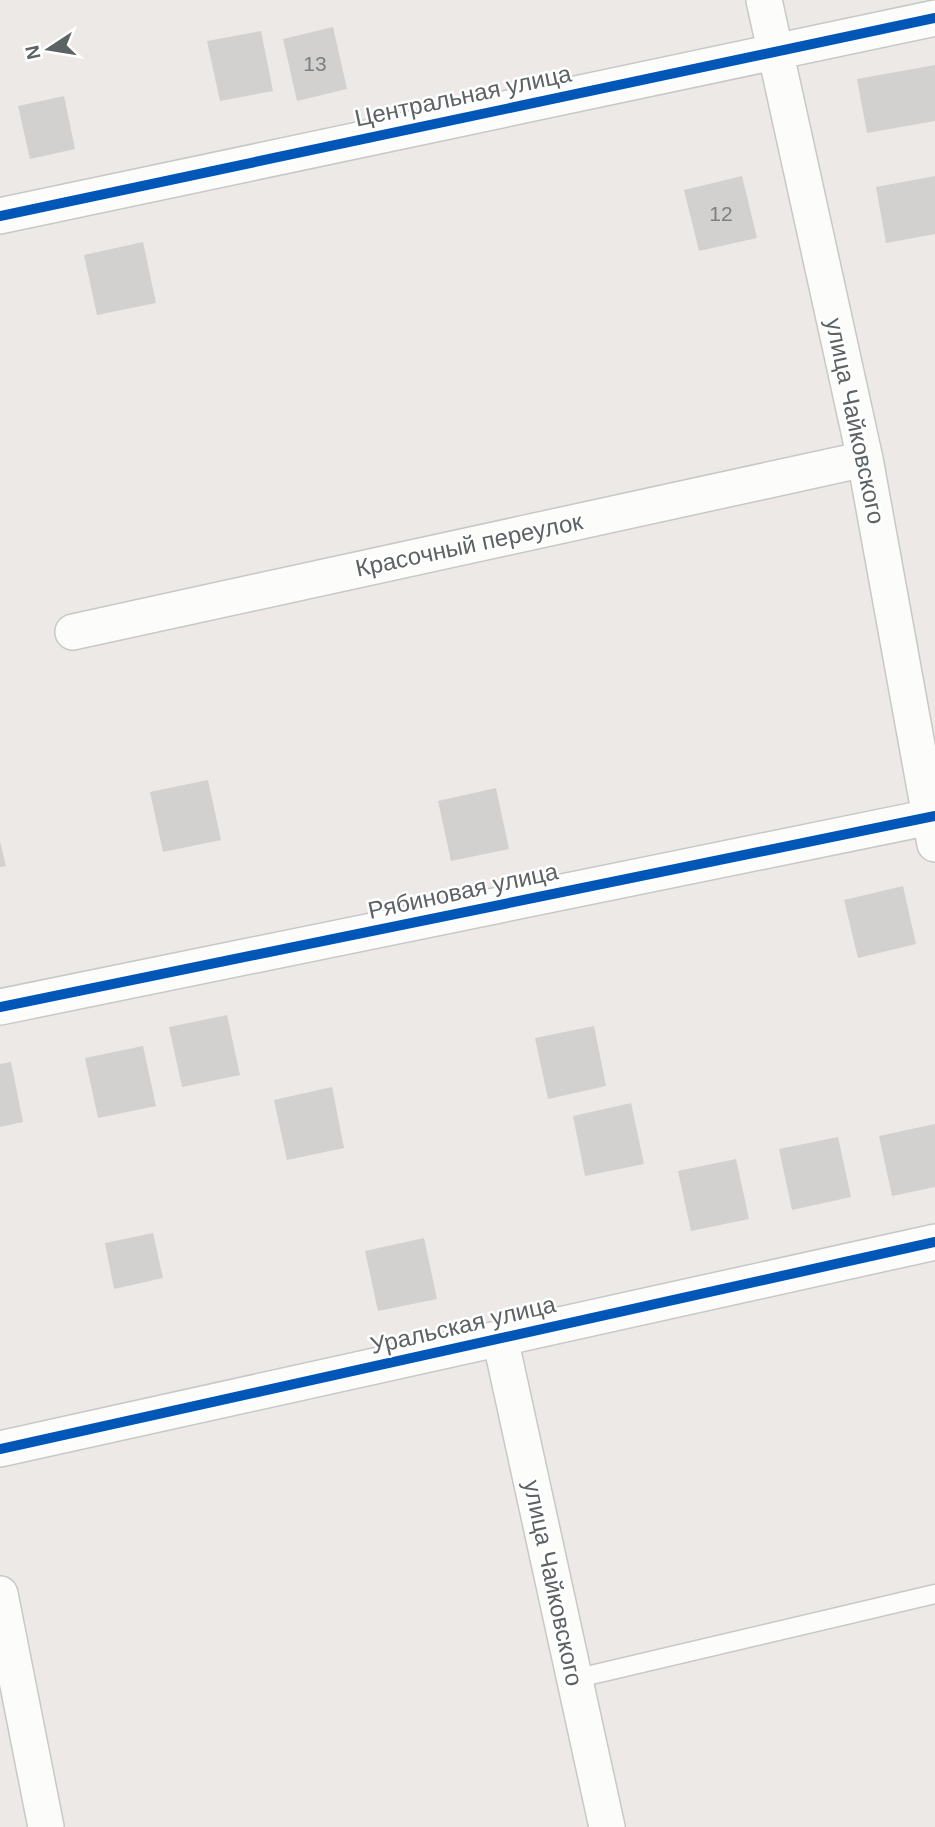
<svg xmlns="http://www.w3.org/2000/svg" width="935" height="1827" viewBox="0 0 935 1827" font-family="Arial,sans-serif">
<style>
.building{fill:#d3d0d0}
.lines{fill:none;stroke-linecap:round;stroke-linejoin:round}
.service-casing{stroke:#c8c8c7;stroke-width:21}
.minor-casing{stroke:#c8c8c7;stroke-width:38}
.service{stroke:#fcfcfb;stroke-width:18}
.minor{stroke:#fcfcfb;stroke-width:35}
.cycleway-casing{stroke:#fff;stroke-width:15}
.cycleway{stroke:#0057b8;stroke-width:10}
.labels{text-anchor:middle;stroke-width:5;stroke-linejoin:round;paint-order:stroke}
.number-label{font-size:21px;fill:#7c8080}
.street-label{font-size:24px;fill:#5d6364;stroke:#fff}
</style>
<rect width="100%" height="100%" fill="#ece9e7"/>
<!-- building -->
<path class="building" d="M333,27L347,89L297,101L283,39Z
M261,31L273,91L220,101L207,41Z
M935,65V121L867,133L857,79Z
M64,96L75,149L30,159L18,106Z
M742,176L757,238L699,251L684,190Z
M935,176V234L886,243L876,187Z
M143,242L156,303L97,315L84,255Z
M208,780L221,840L163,852L150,792Z
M496,788L509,849L451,861L438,801Z
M0,841L6,866L0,867Z
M903,886L916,944L858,958L844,900Z
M227,1015L240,1075L182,1087L169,1027Z
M594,1026L606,1086L548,1099L535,1038Z
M143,1046L156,1106L98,1118L85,1058Z
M11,1062L23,1122L0,1127V1064Z
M332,1087L344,1148L287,1160L274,1100Z
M631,1103L644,1164L585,1176L573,1116Z
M935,1124V1187L892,1196L879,1136Z
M838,1137L851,1197L792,1210L779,1149Z
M736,1159L749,1219L691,1231L678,1171Z
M153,1233L163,1278L114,1289L105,1243Z
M424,1238L437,1299L378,1311L365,1251Z"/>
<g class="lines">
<defs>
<path id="service" d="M574,1679L935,1594"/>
<path id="minor" d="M764,0L865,459L935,844
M0,216L935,18
M73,632L865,459
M0,1007L935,816
M500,1338L607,1827
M0,1449L935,1242
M0,1594L46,1827"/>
</defs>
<!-- service casing -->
<use href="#service" class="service-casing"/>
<!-- minor casing -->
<use href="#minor" class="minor-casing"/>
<!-- service -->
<use href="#service" class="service"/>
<!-- minor -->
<use href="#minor" class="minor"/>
<defs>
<path id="cycleway" d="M0,216L935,18
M0,1007L935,816
M0,1449L935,1242"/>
</defs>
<!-- cycleway casing -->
<use href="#cycleway" class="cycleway-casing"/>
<!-- cycleway -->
<use href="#cycleway" class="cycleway"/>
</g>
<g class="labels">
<!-- number labels -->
<g class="number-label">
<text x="315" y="71">13</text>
<text x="721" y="221">12</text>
</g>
<!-- street labels -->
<g class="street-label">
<text transform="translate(463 96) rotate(-12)" y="8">Центральная улица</text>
<text transform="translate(855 421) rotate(78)" y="8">улица Чайковского</text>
<text transform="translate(469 545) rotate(-12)" y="8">Красочный переулок</text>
<text transform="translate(463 891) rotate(-12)" y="8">Рябиновая улица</text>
<text transform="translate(463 1325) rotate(-13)" y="8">Уральская улица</text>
<text transform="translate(553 1583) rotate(78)" y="8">улица Чайковского</text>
</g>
</g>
<!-- north arrow -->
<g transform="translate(49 49) rotate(258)" stroke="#ffffff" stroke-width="5" paint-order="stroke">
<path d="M0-5L12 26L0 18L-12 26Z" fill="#5d6364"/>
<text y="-10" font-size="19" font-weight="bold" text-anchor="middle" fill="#5d6364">N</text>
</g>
</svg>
